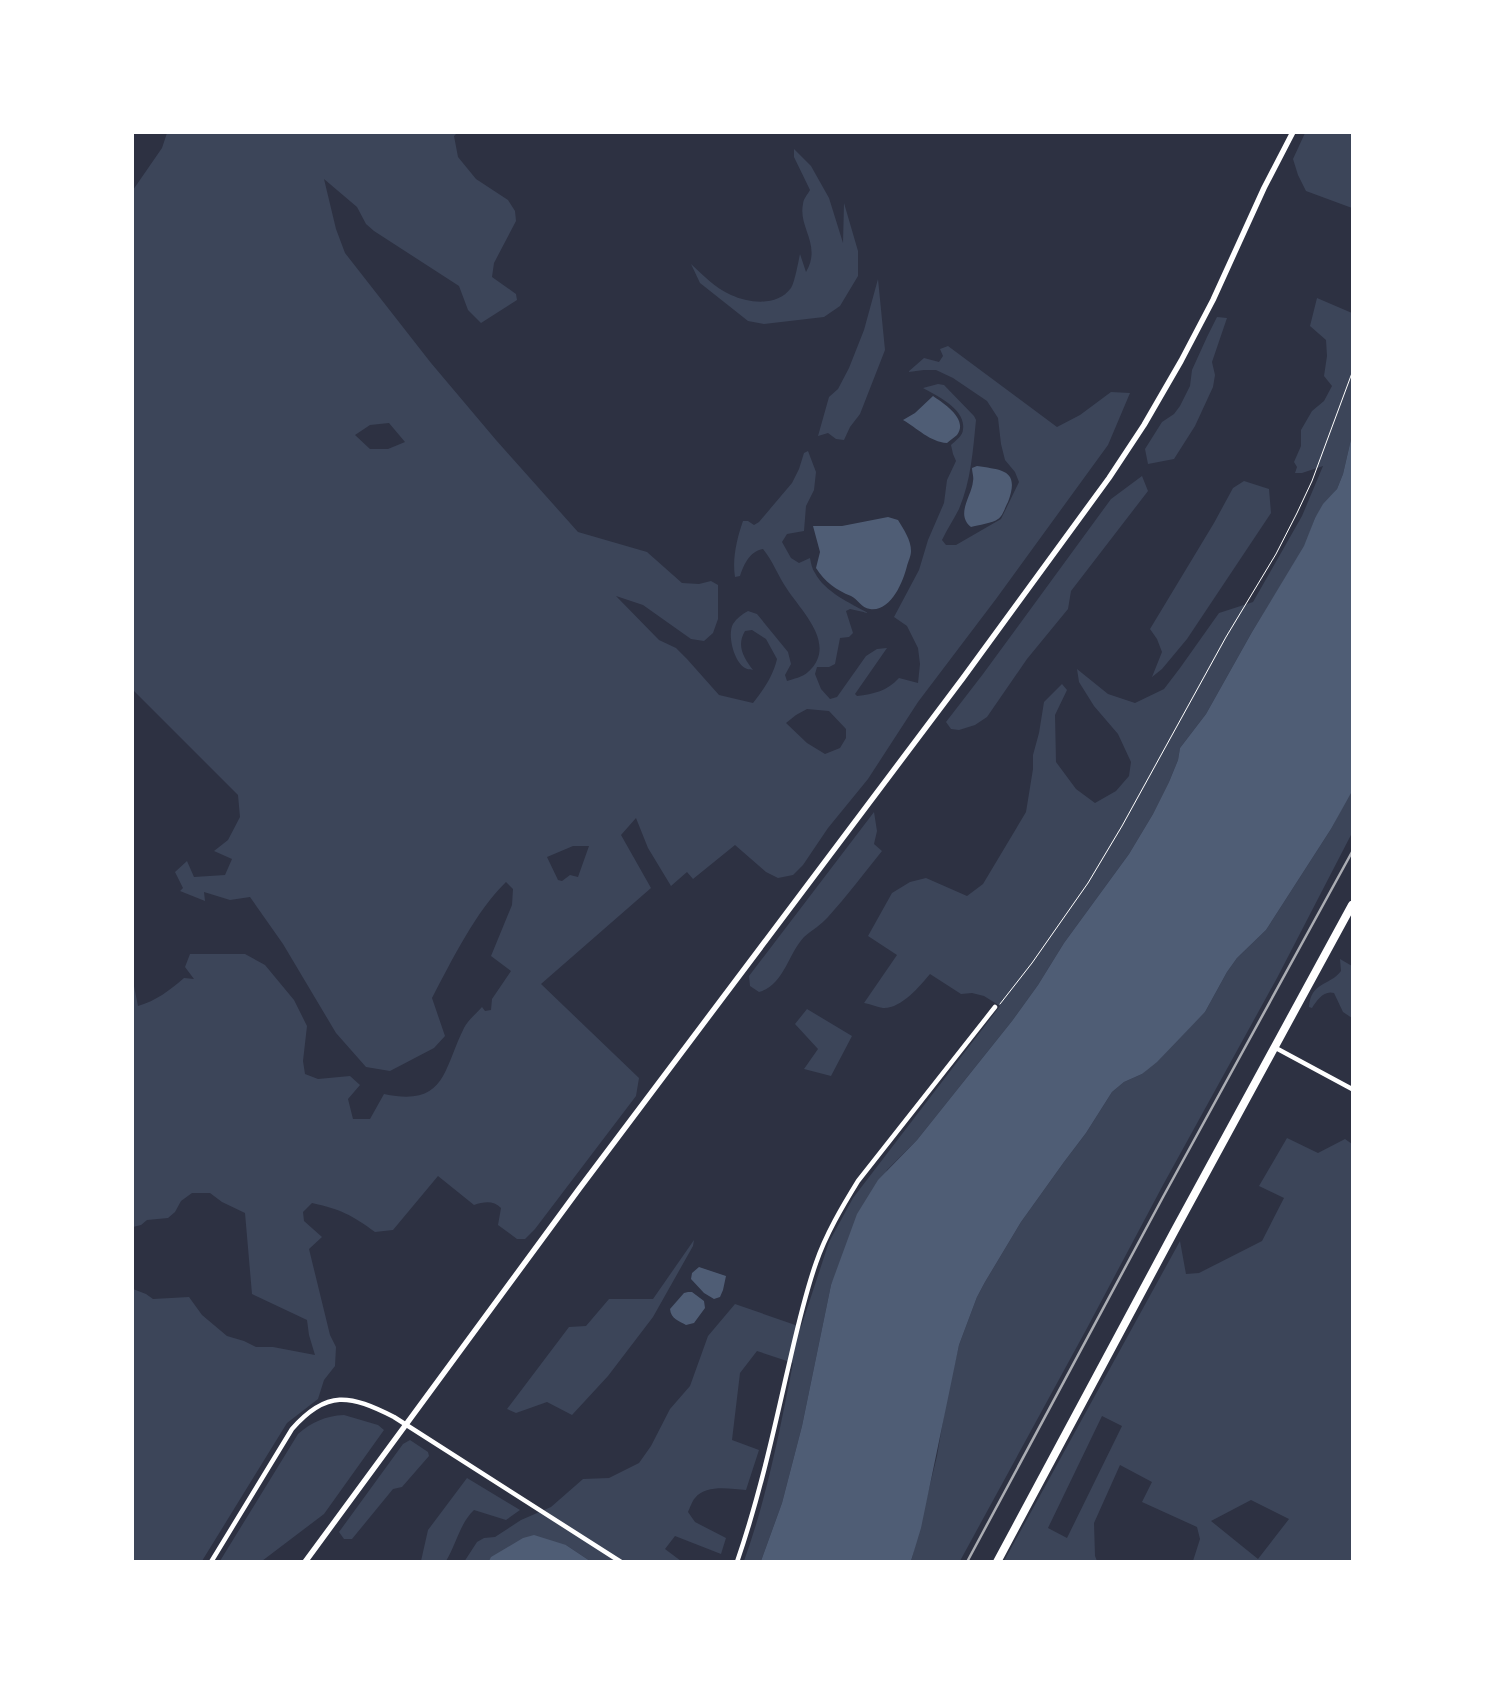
<svg xmlns="http://www.w3.org/2000/svg" width="1485" height="1694" viewBox="0 0 1485 1694" font-family="Poppins,sans-serif">
<style>
.green{fill:#3c4559;fill-rule:evenodd}
.water{fill:#4f5d75}
.lines{fill:none;stroke-linecap:round;stroke-linejoin:round}
.path{stroke:#fff;stroke-width:1}
.minor{stroke:#fff;stroke-width:4.5}
.tertiary{stroke:#fff;stroke-width:5.5}
.primary{stroke:#fff;stroke-width:8}
.rail{stroke:#abadb3;stroke-width:2.5}
</style>
<rect width="100%" height="100%" fill="#2d3142"/>
<!-- green -->
<path class="green" d="M167,133H457L454,136L458,157L476,179L508,200L515,211L516,221L494,263L492,277L516,294L517,300L481,323L468,310L459,286L374,231L366,224L357,207L324,179L336,229L345,253L431,363L496,440L578,532L647,552L682,583L699,584L711,581L718,585V619L713,633L704,641L691,639L643,605L616,596L659,640L676,648L687,659L719,695L753,703C764,689 773,676 777,659L766,639L752,630L745,631C736,646 744,658 753,670C751,669 748,670 745,668C734,662 727,635 733,624C737,618 742,614 748,611L757,614L788,652L791,664L785,675L787,681C793,679 803,677 808,672C838,645 802,612 787,589C778,576 773,561 763,549C750,551 744,564 740,576L735,577C732,559 737,538 743,521H748L754,525L759,522L792,483L799,469L804,453L808,451L816,472L814,490L806,506L804,531L787,534L782,542L791,558L799,563L810,558C811,563 812,569 815,573C825,592 850,603 868,613L850,609L846,611L853,633L849,637L840,638L835,664L829,667H817L815,674L821,689L830,699L837,697L866,656L877,649L887,648L855,694L857,696C874,694 887,691 899,678L918,683L920,664L918,648L907,626L894,617L919,570L928,540L944,503L947,480L956,461L953,454L951,445C956,440 963,436 963,429C966,409 937,396 923,388L938,384L944,385L974,416L976,420C973,450 971,481 959,509C954,519 947,529 942,540L946,545H956L1001,519L1019,482L1015,472L1005,460L1001,444L998,418L987,401L953,378L936,370H924L908,372L924,358L939,362L943,356L940,349L948,346L1057,427L1080,415L1111,392L1130,393L1108,445L996,599L918,702L868,779L828,828L803,865L793,875L778,878L766,872L735,845L693,879L687,872L671,886L648,848L636,818L621,835L651,888L541,984L639,1078L636,1096L535,1229L525,1239H517L498,1225L501,1208C493,1200 484,1202 474,1205L438,1176L393,1230L375,1232C352,1215 340,1209 312,1203L303,1212L304,1221L322,1237L309,1249L330,1335L336,1347L335,1366L324,1380L318,1399L287,1423L202,1561L133,1562V1289L146,1294L153,1299L189,1297L202,1315L227,1336L244,1341L256,1347H273L315,1355L309,1335L307,1320L252,1294L245,1213L222,1202L210,1193H192L181,1201L175,1212L168,1218L147,1220L141,1225L133,1227V981L138,1006C156,1001 170,990 184,978L194,979L185,967L190,954H245L265,965L294,1000L307,1026L303,1061L305,1074L318,1079L350,1076L360,1085L348,1099L353,1119H370L384,1094C446,1107 443,1070 464,1028C468,1020 476,1014 482,1007L485,1011L491,1010L492,999L511,971L491,956L512,905L513,889L506,882C476,911 452,960 432,998L445,1036L434,1048L390,1071L366,1067L336,1033L283,944L250,897L230,900L204,892L205,901L180,891L183,888L175,872L187,861L194,877L225,875L232,859L214,851L228,840L240,817L238,795L133,690V190L162,148ZM389,423L405,442L388,449H370L355,435L370,425ZM807,709L829,711L846,729V738L840,748L825,754L807,743L786,723L796,715ZM573,846H589L578,877L570,875L562,881L558,880L547,857Z
M1305,133H1352V208L1306,191L1298,175L1293,159Z
M794,149L811,166L829,198L843,243L844,203L858,251V276L840,306L824,317L764,324L748,321L700,283L691,264C703,275 715,288 731,295C749,303 777,307 791,288C795,281 798,263 800,254L806,272C822,245 798,228 803,204C803,199 808,194 810,190L794,157Z
M878,279L885,350L860,414L850,427L844,440L836,439L828,433L818,436L829,397L838,389L849,368L864,330Z
M1317,298L1352,313V435L1343,474L1337,489L1315,518L1305,546L1252,632L1206,714L1180,748L1178,760L1169,782L1153,814L1129,854L1064,943L1038,985L1012,1021L917,1140L887,1170L831,1285L802,1426L782,1503L761,1561H744C767,1497 780,1430 793,1363L757,1351L740,1373L732,1440L759,1450L746,1490C731,1489 706,1484 695,1498C692,1501 690,1508 688,1512L695,1522L726,1538L721,1554L675,1536L665,1549L681,1561H590L566,1545L492,1557L489,1561L464,1562L477,1542L484,1538L495,1537L521,1520L551,1507L583,1479L609,1478L639,1463L651,1446L670,1409L690,1386L708,1336L735,1304L801,1327L829,1242L853,1198L1000,1006L984,996L972,993L961,994L930,974C920,986 901,1009 883,1008C877,1007 870,1004 864,1003L897,955L868,936L892,893L910,882L926,878L967,896L983,884L1026,812L1033,769V755L1039,733L1044,702L1062,684L1067,690L1055,715L1056,762L1076,789L1095,803L1116,791L1129,776L1131,762L1118,734L1094,706L1079,682L1077,669L1108,694L1135,703L1164,689L1180,668L1219,613L1253,602L1302,516L1323,466L1302,473H1295L1297,467L1294,462L1301,446V430L1312,411L1324,401L1332,386L1324,376L1327,356L1326,340L1310,326Z
M1217,317L1227,318L1212,362L1215,375L1213,387L1195,426L1174,459L1148,464L1145,449L1162,422L1174,414L1180,406L1190,386L1192,370L1207,337Z
M1142,476L1148,491L1071,591L1068,609L1027,659L987,717L975,725L959,730L951,729L946,722L983,674L1111,499Z
M1244,481L1269,489L1271,513L1187,639L1162,669L1152,677L1162,652L1157,639L1150,629L1214,523L1233,488Z
M1352,789V833L1277,978L1163,1185L1086,1330L960,1561L911,1562L937,1456L947,1397L959,1345L977,1297L985,1282L1021,1222L1064,1162L1086,1133L1112,1092L1124,1082L1142,1074L1205,1012L1227,972L1237,958L1266,930L1331,829Z
M874,812L877,831L874,844L882,851C864,873 847,896 828,917C821,925 812,930 804,937C788,954 784,985 759,992L750,986L749,976Z
M1340,959L1352,966V1018L1343,1012L1334,993C1324,990 1317,1000 1312,1008L1309,1007C1311,981 1330,986 1341,971Z
M807,1009L852,1036L831,1076L804,1069L818,1049L795,1024Z
M1287,1138L1318,1153L1345,1139L1352,1144V1561H1193L1200,1539L1197,1527L1142,1502L1152,1482L1120,1465L1094,1523L1095,1556L1097,1561H1004L1180,1241L1186,1274L1199,1273L1262,1241L1284,1198L1259,1186ZM1102,1416L1122,1426L1067,1538L1048,1528ZM1251,1500L1289,1519L1258,1559L1211,1521Z
M694,1240L693,1246L653,1317L608,1376L572,1415L547,1402L516,1413L507,1409L569,1327L586,1326L609,1299H653Z
M344,1415L378,1425L384,1430L324,1514L262,1561H220L298,1434C312,1422 325,1416 344,1415Z
M410,1440L428,1452L429,1456L402,1487L393,1489L352,1539H344L339,1532L403,1444Z
M467,1478L520,1510L506,1520L474,1510C460,1523 456,1545 446,1561H421L428,1530Z"/>
<!-- water -->
<path class="water" d="M933,396C943,403 969,419 957,435C954,438 950,440 947,443C930,442 917,428 903,420L915,413Z
M1352,435V789L1351,793L1331,829L1266,930L1237,958L1227,972L1205,1012L1157,1062L1142,1074L1124,1082L1112,1092L1086,1133L1064,1162L1021,1222L985,1282L977,1297L959,1345L921,1528L911,1561H761L782,1503L802,1426L831,1285L857,1214L878,1180L917,1140L1012,1021L1038,985L1064,943L1129,854L1153,814L1169,782L1178,760L1180,748L1206,714L1252,632L1304,546L1315,518L1323,504L1337,489L1343,474Z
M977,466C1003,470 1020,470 1008,502C1005,507 1003,516 998,519C993,523 978,525 971,527C955,514 972,496 973,481C974,477 972,472 972,468Z
M888,517L898,520C904,530 911,540 911,551C911,556 908,562 907,566C903,582 891,612 870,609C861,608 858,599 851,596C836,590 825,582 816,568L820,552L813,526H842Z
M699,1267L726,1276L723,1290L720,1297L714,1299L704,1293L691,1279L692,1273Z
M688,1292H692L704,1301L705,1308L694,1323L686,1325C679,1321 671,1319 670,1309L684,1293Z
M534,1535L566,1545L590,1561H489L491,1557L523,1538Z"/>
<g class="lines">
<!-- path -->
<path class="path" d="M1000,1004L1032,963L1088,883L1122,826L1226,637L1276,554L1297,513L1312,481L1352,373"/>
<!-- minor -->
<path class="minor" d="M1274,1047L1352,1089
M211,1562L292,1429C327,1389 350,1395 394,1417L621,1562
M737,1562C758,1501 772,1439 786,1377C795,1339 803,1300 816,1263C826,1234 842,1207 858,1181L995,1007"/>
<!-- tertiary -->
<path class="tertiary" d="M305,1562L579,1189L963,678L1109,478L1144,425L1181,361L1213,300L1264,188L1293,132"/>
<!-- primary -->
<path class="primary" d="M997,1562L1175,1230L1352,905"/>
<!-- rail -->
<path class="rail" d="M967,1562L1163,1197L1352,852"/>
</g>
<!-- border -->
<rect width="1485" height="1694" fill="none" stroke="#ffffff" stroke-width="268"/>
</svg>
